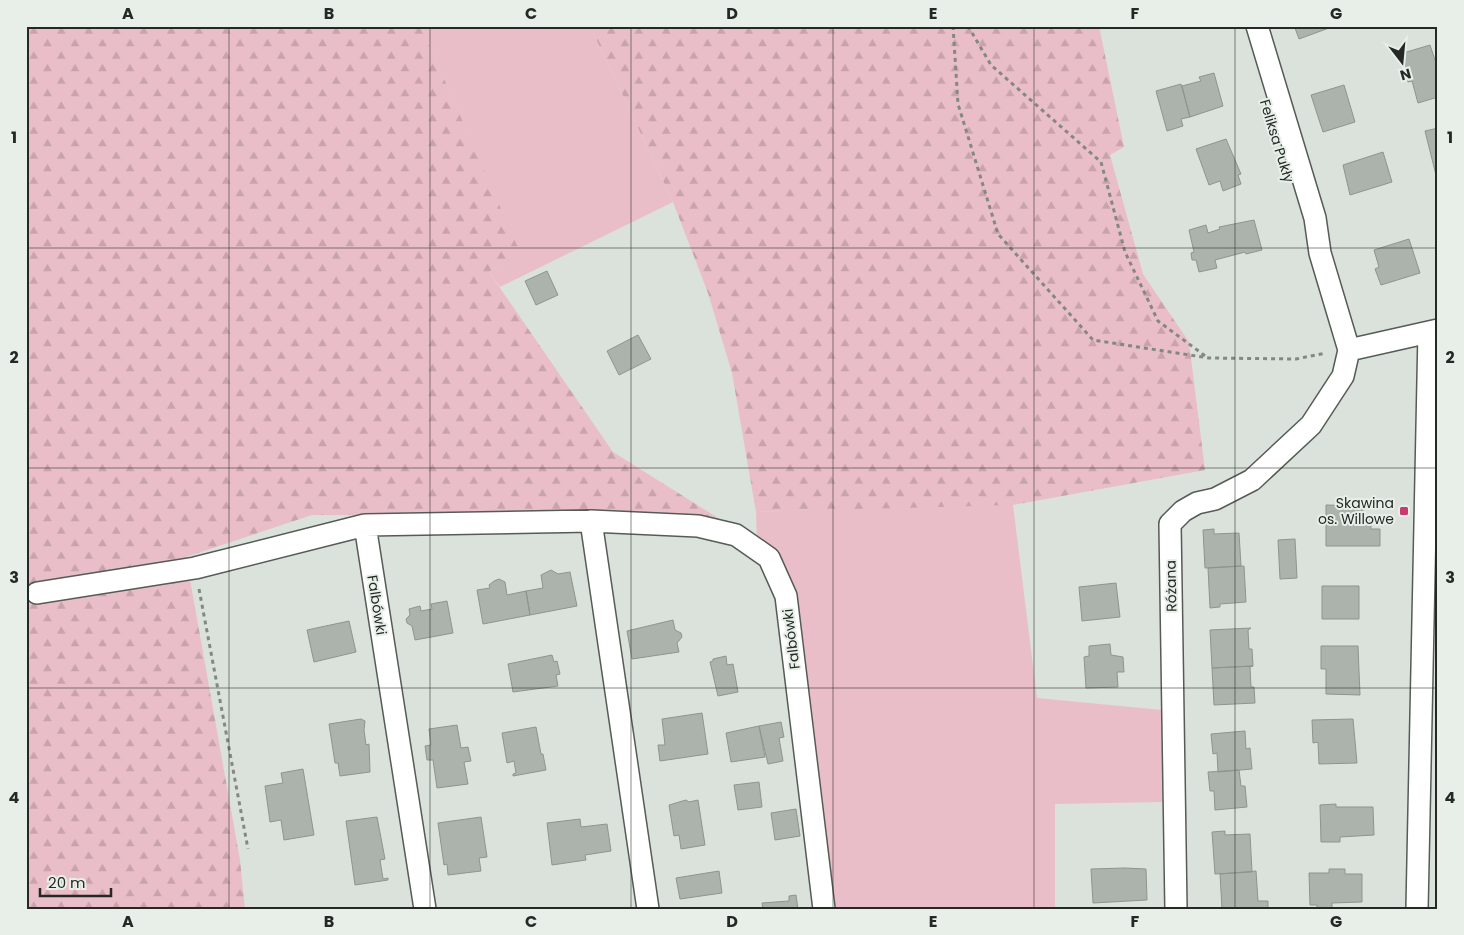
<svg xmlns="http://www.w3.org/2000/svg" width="1464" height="935" viewBox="0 0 1464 935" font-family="Poppins,sans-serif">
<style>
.green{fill:#eabec8}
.forest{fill:url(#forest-firs)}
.building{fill:#abb3ac;stroke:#8e958e}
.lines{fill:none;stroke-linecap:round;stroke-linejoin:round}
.minor-casing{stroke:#555c56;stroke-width:24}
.path{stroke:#838883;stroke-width:3;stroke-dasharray:4 4;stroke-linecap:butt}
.minor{stroke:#fff;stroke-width:21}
.grid{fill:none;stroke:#252825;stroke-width:1;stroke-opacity:0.55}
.poi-dot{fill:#c83b6e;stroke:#e7efe8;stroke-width:2}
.labels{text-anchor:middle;stroke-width:4;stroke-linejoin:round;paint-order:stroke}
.street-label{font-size:14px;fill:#252825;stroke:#e7efe8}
.poi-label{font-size:14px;fill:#252825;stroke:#e7efe8;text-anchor:end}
.neatline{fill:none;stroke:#252825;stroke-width:2}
.grid-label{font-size:16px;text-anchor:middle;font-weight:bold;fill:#252825}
</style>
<defs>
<pattern id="forest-firs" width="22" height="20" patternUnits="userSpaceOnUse" patternTransform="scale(1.25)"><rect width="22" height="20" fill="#eabec8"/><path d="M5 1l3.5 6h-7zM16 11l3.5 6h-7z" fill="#c9a3ac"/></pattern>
</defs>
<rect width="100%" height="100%" fill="#dae2db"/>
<!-- green -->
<path class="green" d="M421,26H590L673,202L500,287L489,272L518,250Z
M988,504L1013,505L1037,698L1162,710L1163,802L1055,804V909H833L801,666L757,543L756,512Z"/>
<!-- forest -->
<path class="forest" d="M26,26H421L519,250L489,272L613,452L726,523L591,516L312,515L186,557L240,860L245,909H26Z
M590,26H1099L1124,147L1110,155L1143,274L1189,342L1205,470L1013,505L756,512L732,373L708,293L673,202Z"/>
<!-- building -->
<path class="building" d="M1291,26H1328L1329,28L1299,39L1295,28Z
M1430,45L1438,69V97L1418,103L1412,81L1408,82L1400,54Z
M1214,73L1223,106L1190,117L1182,86L1201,81L1199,77Z
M1181,84L1190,117L1181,119L1183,126L1167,131L1156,91Z
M1344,85L1355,122L1323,132L1311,95Z
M1438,128V179H1437L1425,131Z
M1226,139L1241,174L1238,175L1241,184L1223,191L1220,181L1209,185L1196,149Z
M1383,152L1392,182L1350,195L1343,165Z
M1254,220L1262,250L1246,254L1245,252L1215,260L1217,268L1199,272L1196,260H1192L1191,253L1194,252L1189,230L1206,225L1208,233L1220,229L1219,227Z
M1409,239L1420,273L1381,285L1375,269L1379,267L1374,250Z
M547,271L558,295L536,305L525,281Z
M638,335L651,359L619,375L607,351Z
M1326,505L1363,506V518H1371V529H1380V546H1326Z
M1214,529V534L1239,533L1241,566L1205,568L1203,530Z
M1295,539L1297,578L1280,579L1278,540Z
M1244,566L1246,602L1220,604V607L1210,608L1208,568Z
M551,570L558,574L570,572L577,606L530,615L526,591L543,588L541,575Z
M499,579L505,582L507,595L526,591L530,615L483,624L477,590L490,588L489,585L494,581Z
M1116,583L1120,617L1082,621L1079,587Z
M1322,586H1359V619H1322Z
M447,601L453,633L415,640L412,626L407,623L406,619L410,615L409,609L420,606L421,611L432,609L431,604Z
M673,620L675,630L681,633L682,637L677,643L679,652L632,659L627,631Z
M349,621L356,652L314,662L307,630Z
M1251,628L1248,630L1249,649H1252L1253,666L1212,668L1210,630Z
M1110,644L1111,655L1123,657L1124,672H1117L1118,687L1086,688L1084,657L1089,656V646Z
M1321,646H1358L1360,695L1326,694V669H1321Z
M552,655L554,662L557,661L560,674L556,675L558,686L513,692L508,664Z
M726,656L727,665L733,664L738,692L718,696L710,662L713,661V659Z
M1253,666L1250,667L1251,687H1254L1255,703L1214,705L1212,668Z
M702,713L708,754L660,761L658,745H665L662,719Z
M361,719L365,721L364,730L366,745L369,744L370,772L340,776L338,763H335L329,724Z
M1353,719L1357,763L1319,764L1318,742L1313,743L1312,720Z
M781,722L784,737L779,738L783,761L768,764L759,726Z
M457,725L461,748L468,747L471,761L464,762L468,784L437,788L433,760H427L425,746L431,745L429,729Z
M759,726L765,757L731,762L726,733Z
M536,727L541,754H543L546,770L513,776V774L516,773L514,761L507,763L502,733Z
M1245,731L1246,749L1250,748L1252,769L1218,772L1217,753L1213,754L1211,734Z
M303,769L314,835L284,840L281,820L270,822L265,786L283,783L281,773Z
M1239,770L1241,786H1245L1247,807L1215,810L1214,791H1210L1208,772Z
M759,782L762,807L738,810L734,785Z
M686,800L689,802L698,800L705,845L681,849L679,835L674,836L669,805Z
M1336,804V807H1373L1374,835L1340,837V842H1321L1320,805Z
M796,809L800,836L775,840L771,813Z
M377,817L385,859L380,860L383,879L388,878V880L355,885L346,821Z
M481,817L487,857L479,858L481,871L448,875L447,864L444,865L438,823Z
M580,819L581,827L607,824L611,851L585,855L586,860L552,865L547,823Z
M1225,831V835L1250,834L1252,872L1215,874L1212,832Z
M1125,868L1146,869L1147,900L1093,903L1091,869Z
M1329,869H1345V874H1362V902L1332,903V909H1317V905H1310L1309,873H1329Z
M719,871L722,893L680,899L676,878Z
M1256,871L1258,901H1268V909H1222L1220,874Z
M796,895L798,909H763L762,903L789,901V896Z"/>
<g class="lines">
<defs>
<path id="minor" d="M1349,350L1438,330
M591,521L648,909
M37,593L195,568L365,525
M425,909L365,525L591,521L698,526L736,535L769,558L786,596L824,909
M1176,909L1170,524L1183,511L1197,503L1215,499L1252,480L1311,425L1343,376L1349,350L1320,253L1315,218L1257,26
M1417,909L1429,332"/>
</defs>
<!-- minor casing -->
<use href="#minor" class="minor-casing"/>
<!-- path -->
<path class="path" d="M953,26L958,104L998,234L1093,340L1209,358L1296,359L1326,353
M968,26L991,65L1101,162L1125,252L1158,321L1208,358
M199,589L248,849"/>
<!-- minor -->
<use href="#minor" class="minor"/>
</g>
<!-- grid -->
<path class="grid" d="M229,26V909M430,26V909M631,26V909M833,26V909M1034,26V909M1235,26V909M26,248H1438M26,468H1438M26,688H1438"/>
<!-- markers -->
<rect class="poi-dot" x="1399" y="506" width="10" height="10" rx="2.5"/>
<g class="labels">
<!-- street labels -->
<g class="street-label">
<text transform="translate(1277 141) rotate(73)" y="5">Feliksa Pukły</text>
<text transform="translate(1171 586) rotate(-91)" y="5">Różana</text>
<text transform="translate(377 605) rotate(81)" y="5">Falbówki</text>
<text transform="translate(791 639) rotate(-97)" y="5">Falbówki</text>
</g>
<!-- poi labels -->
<g class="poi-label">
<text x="1394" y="508">Skawina<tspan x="1394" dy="16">os. Willowe</tspan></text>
</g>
</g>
<!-- border -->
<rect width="1464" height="935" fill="none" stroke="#e7efe8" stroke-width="55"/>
<!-- north arrow -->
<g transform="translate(1402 62) rotate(164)" stroke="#e7efe8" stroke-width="4" paint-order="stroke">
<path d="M0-4L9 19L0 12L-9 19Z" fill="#252825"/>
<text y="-8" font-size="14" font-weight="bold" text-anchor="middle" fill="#252825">N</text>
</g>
<!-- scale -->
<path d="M40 888v8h71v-8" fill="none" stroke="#252825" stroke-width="2.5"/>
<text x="48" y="888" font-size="15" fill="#252825" stroke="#e7efe8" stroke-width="4" paint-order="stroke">20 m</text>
<rect x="28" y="28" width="1408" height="880" class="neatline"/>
<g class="grid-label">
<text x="128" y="19">A</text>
<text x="329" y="19">B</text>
<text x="531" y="19">C</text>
<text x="732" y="19">D</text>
<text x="933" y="19">E</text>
<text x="1135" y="19">F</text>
<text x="1336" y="19">G</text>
<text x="14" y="143">1</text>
<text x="1450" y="143">1</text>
<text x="14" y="363">2</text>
<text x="1450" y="363">2</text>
<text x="14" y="583">3</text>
<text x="1450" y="583">3</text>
<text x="14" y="803">4</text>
<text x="1450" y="803">4</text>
<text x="128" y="927">A</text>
<text x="329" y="927">B</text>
<text x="531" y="927">C</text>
<text x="732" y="927">D</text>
<text x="933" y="927">E</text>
<text x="1135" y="927">F</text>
<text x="1336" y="927">G</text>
</g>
</svg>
